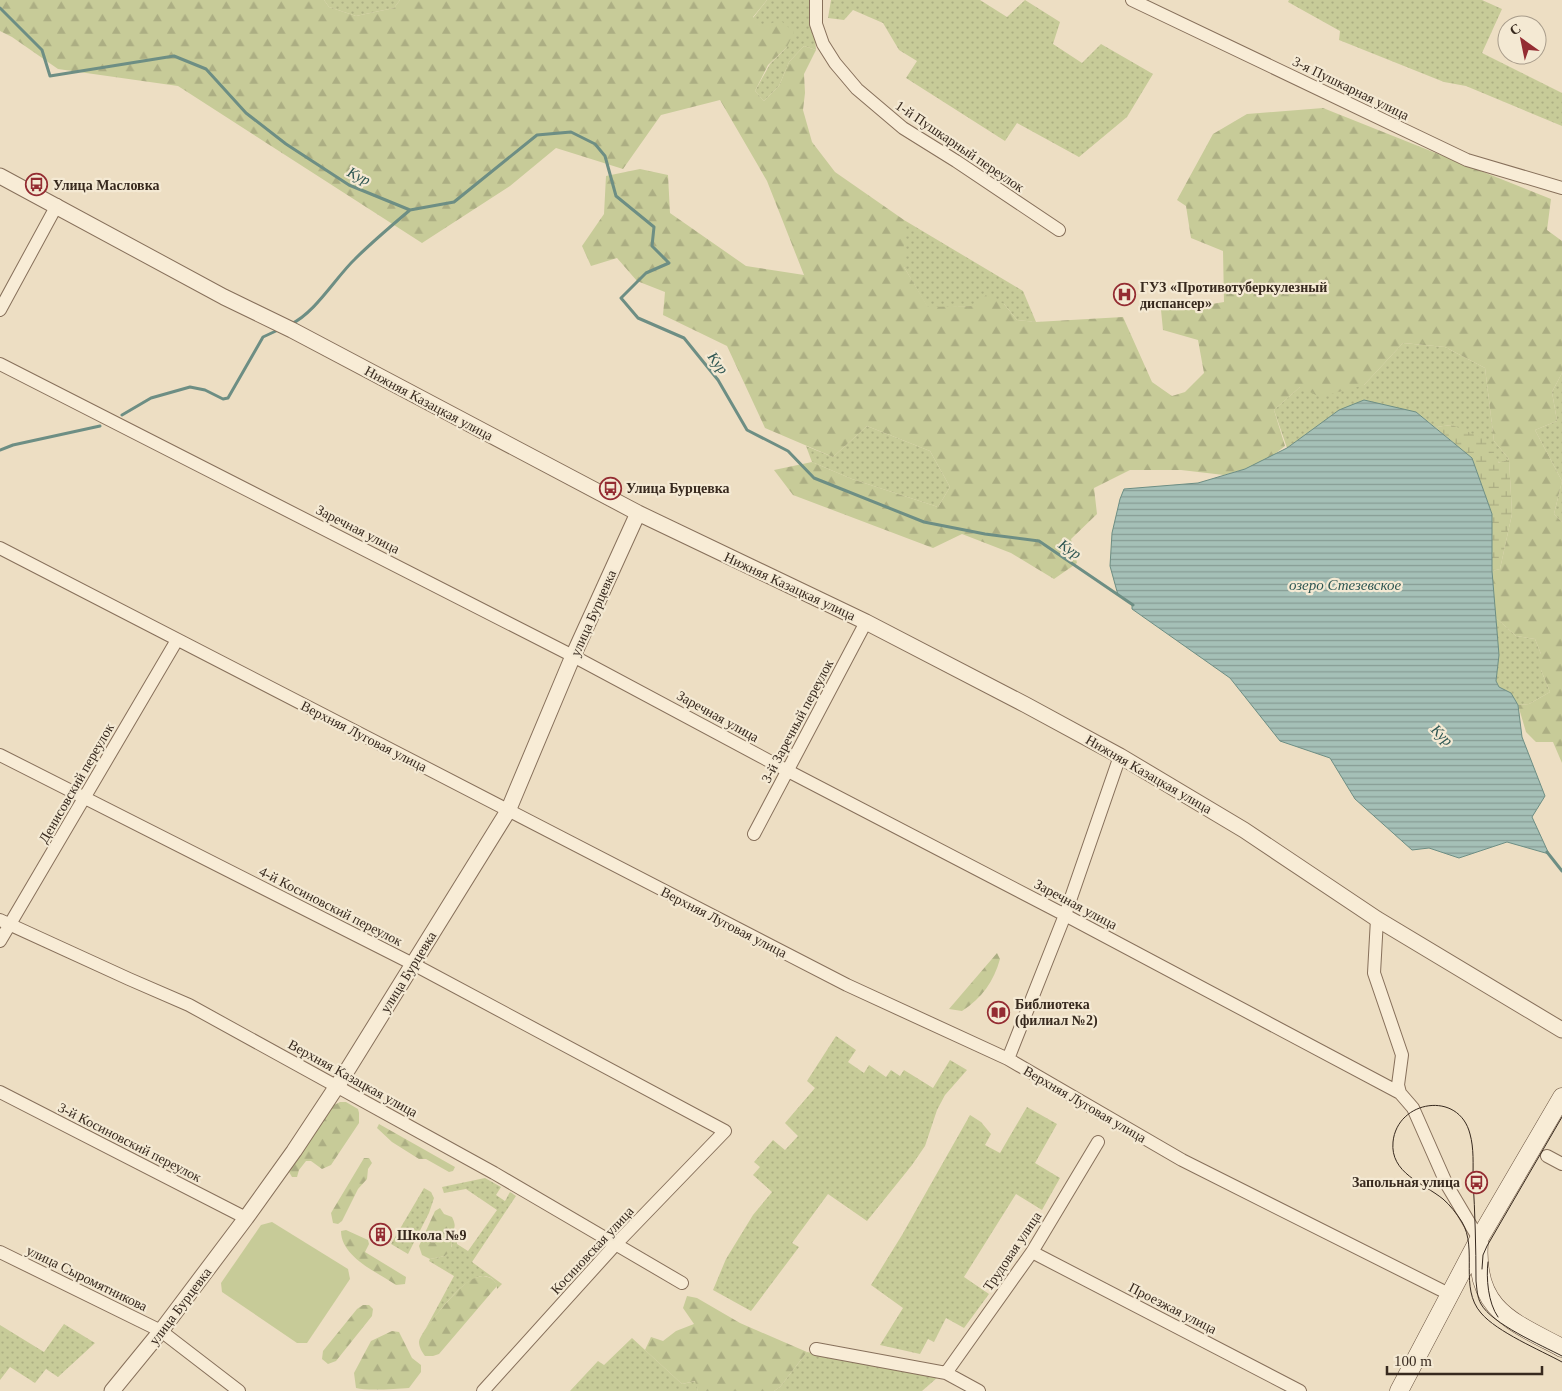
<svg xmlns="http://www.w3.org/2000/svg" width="1562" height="1391" viewBox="0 0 1562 1391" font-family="Georgia,serif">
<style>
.grass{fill:url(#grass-dots)}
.forest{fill:url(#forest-firs)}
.wetland{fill:url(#wetland-marsh)}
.pitch{fill:#c7cb98}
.water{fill:url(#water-rules);stroke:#6d8e84}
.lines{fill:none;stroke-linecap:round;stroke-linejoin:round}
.stream{stroke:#6d8e84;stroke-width:3}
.minor-casing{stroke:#87705b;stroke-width:14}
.tertiary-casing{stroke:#87705b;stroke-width:17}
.secondary-casing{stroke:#68513e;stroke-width:19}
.minor{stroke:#f8ecd6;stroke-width:12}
.tertiary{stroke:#f8ecd6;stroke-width:15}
.secondary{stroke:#f8ecd6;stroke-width:18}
.tram{stroke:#37291e;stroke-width:1}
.labels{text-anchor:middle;stroke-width:4.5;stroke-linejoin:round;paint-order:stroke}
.street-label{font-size:14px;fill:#37291e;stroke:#f4e9d3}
.poi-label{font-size:14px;font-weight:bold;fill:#37291e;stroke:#f4e9d3;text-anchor:start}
.water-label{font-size:15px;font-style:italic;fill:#2e5652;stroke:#f4e9d3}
</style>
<defs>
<pattern id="grass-dots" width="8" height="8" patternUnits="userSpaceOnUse" patternTransform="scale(1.25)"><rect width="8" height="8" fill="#c7cb98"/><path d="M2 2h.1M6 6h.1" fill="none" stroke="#acae83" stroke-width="1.8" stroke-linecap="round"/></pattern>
<pattern id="forest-firs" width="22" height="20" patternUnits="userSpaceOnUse" patternTransform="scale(1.25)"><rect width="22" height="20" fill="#c7cb98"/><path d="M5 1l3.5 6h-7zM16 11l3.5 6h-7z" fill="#acae83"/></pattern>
<pattern id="wetland-marsh" width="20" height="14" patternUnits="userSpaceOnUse" patternTransform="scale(1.25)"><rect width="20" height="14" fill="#c7cb98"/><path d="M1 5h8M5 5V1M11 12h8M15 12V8" fill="none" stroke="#acae83"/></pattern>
<pattern id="water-rules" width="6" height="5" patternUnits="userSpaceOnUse" patternTransform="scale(1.25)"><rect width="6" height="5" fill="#a5c0b7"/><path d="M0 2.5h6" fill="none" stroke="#879c94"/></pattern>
</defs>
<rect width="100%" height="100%" fill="#eddec3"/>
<!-- grass -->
<path class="grass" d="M324,0H400L394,8L356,16L329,7Z
M767,0H812L816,50L804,46L789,62L779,86L764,101L755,91L770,64L787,47L761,28L753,18Z
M831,0H980L1007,17L1025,0L1060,22L1053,44L1082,63L1101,44L1153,74L1127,117L1079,157L1017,123L1005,141L906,78L917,61L899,50L883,23L853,10L844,20L828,18Z
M1289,0H1482L1502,9L1482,53L1562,93V126L1466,86L1444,82L1339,40L1340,31L1288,2Z
M904,220L1023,291L1036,322L1017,320L1004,304L975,306L928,308L904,267Z
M1403,343L1445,347L1485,368L1494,441L1509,459L1500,463L1452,425L1435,427L1416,412L1339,410L1287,448L1274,410L1300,387L1364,385Z
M1562,373V522L1554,514L1562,481L1535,430L1557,421L1552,392Z
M867,426L930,451L950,487L938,507L852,479L812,462L806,446L833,457Z
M1495,617L1516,636L1535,639L1541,654V670L1550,692L1529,704L1518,705L1511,693L1499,687L1496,681L1499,655Z
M836,1036L856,1050L848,1062L864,1073L869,1065L886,1077L891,1070L900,1076L904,1070L933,1088L950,1060L967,1070L945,1095L937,1110L925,1146L912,1165L867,1221L828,1194L792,1243L799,1247L751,1311L713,1290L726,1259L753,1215L772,1192L753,1175L760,1167L754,1162L773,1140L785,1150L798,1136L785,1123L815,1088L807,1081Z
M1027,1107L1057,1124L1035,1163L1060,1178L1042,1210L1016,1194L964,1277L989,1294L964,1328L946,1318L934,1342L928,1339L920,1354L880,1345L903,1308L871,1285L902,1235L970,1115L981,1122L991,1134L985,1145L1000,1153Z
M485,1178L501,1187L496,1195L505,1201L510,1192L516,1196L472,1262L502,1284L497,1289C497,1284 494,1279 489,1277C468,1269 438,1314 426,1328L454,1276L429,1261L430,1259L445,1256L452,1246V1236L457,1240V1244L468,1251L497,1210L466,1189L444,1193L442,1187Z
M424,1188L431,1192L434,1198L429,1213L408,1254L391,1244Z
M64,1324L95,1343L58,1377L46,1369L35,1383L10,1367L0,1380V1325L44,1352Z
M632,1338L682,1384L696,1381L698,1391H570L598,1361L604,1365Z
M807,1352L938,1377L922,1391H774L780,1387Z"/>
<!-- forest -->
<path class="forest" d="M0,0H324L329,7L356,16L394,8L400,0H767L753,17L761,27L780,20L794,32L787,47L768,65L755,91L764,101L779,86L789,62L804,46L816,50L804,74L805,93L803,110L812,142L835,172L904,220V267L928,307L975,306L986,295L1004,304L1017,320L1036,322L1123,317L1152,382L1172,396L1185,392L1204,373L1198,340L1163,330L1161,310L1167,302L1190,299L1194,307L1224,302L1223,251L1191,238L1186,206L1177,200L1213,134L1247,114L1323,108L1551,199L1547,230L1562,241V373L1552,392L1557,421L1535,430L1562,481L1554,514L1562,522V763L1553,742H1536L1526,732L1518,705L1529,704L1550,692L1541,670V654L1535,639L1516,636L1495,617L1492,571L1500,569L1512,514L1509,459L1494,441L1485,368L1445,347L1403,343L1364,385L1320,397L1300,387L1274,410L1285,446L1262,464L1224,475L1181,470H1130L1094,488L1097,514L1071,539L1077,563L1054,579L1011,553L962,534L933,548L793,495L774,470L812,462L852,479L938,507L950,487L930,451L867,426L833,457L765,428L727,346L663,315L665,292L637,281L617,258L591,266L582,246L604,214L606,176L640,169L668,175L670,213L746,266L804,275L767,181L720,100L661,115L623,169L556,148L510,186L422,243L178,86L58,69L12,37L0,31Z
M997,953L1000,959C994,981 982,998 962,1011L949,1009Z
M340,1102H346L358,1109L359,1113V1123L331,1165L322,1169L311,1161H306L299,1170L297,1177H292L289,1172L292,1166L334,1105Z
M379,1124L455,1167L453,1171L449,1172L426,1159H419L392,1142L377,1128Z
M364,1158H369L372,1163L368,1169L367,1179L358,1189L342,1221L338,1224L333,1223L331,1213Z
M440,1208L444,1214L452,1217C458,1229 452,1228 452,1237C452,1246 452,1250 445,1256L430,1259L422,1255L419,1246L435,1211Z
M346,1230L368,1240L369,1244L365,1252L406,1277L405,1284L396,1285C377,1272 341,1257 341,1231Z
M483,1276C490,1277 495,1279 497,1286L439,1354L433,1356H425C422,1352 419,1347 419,1342C420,1331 456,1291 465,1284C471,1279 476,1277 483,1276Z
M687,1296L697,1298L740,1323L807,1352L780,1387L774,1391H698L695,1381L682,1384L645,1350L651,1337L663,1341L676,1331L694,1324L683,1308Z
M363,1305H369L373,1309L372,1316L336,1361L328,1364L322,1359L323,1351L357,1309Z
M392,1331L399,1332L412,1358L421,1365V1372L409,1388C395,1389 367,1391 356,1388L354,1373L371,1341Z"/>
<!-- wetland -->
<path class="wetland" d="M1452,425L1487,440L1499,463L1509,459L1512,514L1500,569L1492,571V514L1472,458L1435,427Z"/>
<!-- pitch -->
<path class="pitch" d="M272,1222L348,1269L350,1279L307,1343H297L222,1292L221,1283L261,1225Z"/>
<!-- water -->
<path class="water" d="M1364,400L1416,412L1472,458L1492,514V571L1499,655L1496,681L1499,687L1511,693L1518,705L1522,737L1545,796L1532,817L1549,854L1507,842L1459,858L1429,848L1412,850L1355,799L1330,758L1280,741L1230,678L1132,609V605L1118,595L1110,566L1112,533L1120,499L1124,489L1198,483L1245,469L1287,448L1339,410Z"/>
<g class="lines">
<!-- stream -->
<path class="stream" d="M0,8L42,50L50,76L174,56L206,69L246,113L286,144L349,185L410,210L454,202L537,135L571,132L595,144L605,156L616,196L654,227L652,246L669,263L646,273L621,298L638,318L684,338L718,380L747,430L788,451L814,478L924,522L985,534L1039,541L1133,605
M291,324C315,313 336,277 355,259C372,242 391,226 410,210
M122,415L151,398L190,387L205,390L223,399L228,398L263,337L278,330
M0,450L13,445L100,426
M1547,852L1562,871"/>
<defs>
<path id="minor" d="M816,0V24L823,44L835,63L857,89L903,128L956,161L1059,230
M1132,0L1467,160L1562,188
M0,310L57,205
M0,364L573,656L788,771L1065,915L1400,1093L1413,1108L1447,1185L1479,1239
M0,548L847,985L1008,1059L1182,1160L1449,1294
M0,755L413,964L725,1131L615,1245L483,1391
M754,834L866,622
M1377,919L1374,973L1402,1055L1398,1085L1400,1093
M0,920L129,979L189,1005L494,1173L682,1283
M0,941L177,640
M1008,1059L1065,915L1120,756
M0,1092L246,1218
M1547,1156L1562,1164
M0,1252L161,1331L239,1391
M1032,1252L1300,1391
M816,1349L946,1373L979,1391
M946,1373L1032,1252L1098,1142"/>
<path id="tertiary" d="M0,176L224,297L292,330L638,513L866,622L1026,705L1120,756L1244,830L1377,919L1562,1030
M112,1391L161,1331L246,1218L294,1151L343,1077L508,811L573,656L638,513"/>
<path id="secondary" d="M1479,1242C1474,1309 1511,1321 1562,1348
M1399,1391L1479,1239L1562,1097"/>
</defs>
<!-- minor casing -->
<use href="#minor" class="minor-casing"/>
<!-- tertiary casing -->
<use href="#tertiary" class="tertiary-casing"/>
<!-- secondary casing -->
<use href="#secondary" class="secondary-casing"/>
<!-- minor -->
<use href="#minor" class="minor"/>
<!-- tertiary -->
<use href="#tertiary" class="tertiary"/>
<!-- secondary -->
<use href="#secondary" class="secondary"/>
<!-- tram -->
<path class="tram" d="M1488,1262C1486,1278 1488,1303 1498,1317
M1482,1269L1483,1255L1487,1246L1562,1117
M1562,1356C1541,1345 1492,1324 1481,1304C1477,1297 1477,1289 1476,1281C1476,1247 1475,1213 1473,1179C1473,1165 1474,1148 1470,1134C1459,1090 1397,1100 1393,1142C1390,1173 1423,1183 1443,1199C1450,1205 1457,1214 1462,1222C1478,1249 1459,1288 1481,1313C1497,1332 1540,1350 1562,1362"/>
</g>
<!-- icons -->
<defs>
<symbol id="bus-ring" viewBox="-11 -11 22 22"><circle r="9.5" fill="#f4e9d3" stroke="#942c32" stroke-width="1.5"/><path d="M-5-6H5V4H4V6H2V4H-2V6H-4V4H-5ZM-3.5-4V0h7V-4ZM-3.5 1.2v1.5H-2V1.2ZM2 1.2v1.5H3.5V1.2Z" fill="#942c32"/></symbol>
<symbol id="hospital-ring" viewBox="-11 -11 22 22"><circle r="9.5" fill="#f4e9d3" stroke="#942c32" stroke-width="1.5"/><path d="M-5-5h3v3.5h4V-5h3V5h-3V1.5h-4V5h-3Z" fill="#942c32"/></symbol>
<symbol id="library-ring" viewBox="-11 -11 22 22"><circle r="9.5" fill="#f4e9d3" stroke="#942c32" stroke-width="1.5"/><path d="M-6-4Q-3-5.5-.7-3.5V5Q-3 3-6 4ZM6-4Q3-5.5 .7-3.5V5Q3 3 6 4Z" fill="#942c32"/></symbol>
<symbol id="building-ring" viewBox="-11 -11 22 22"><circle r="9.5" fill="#f4e9d3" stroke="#942c32" stroke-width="1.5"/><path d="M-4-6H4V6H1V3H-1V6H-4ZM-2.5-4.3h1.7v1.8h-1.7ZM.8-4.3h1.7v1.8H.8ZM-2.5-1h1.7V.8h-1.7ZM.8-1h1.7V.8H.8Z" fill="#942c32"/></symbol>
</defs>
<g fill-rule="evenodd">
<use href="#bus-ring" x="24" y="172" width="25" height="25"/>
<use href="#hospital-ring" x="1112" y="282" width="25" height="25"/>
<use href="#bus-ring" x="598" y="476" width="25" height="25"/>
<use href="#library-ring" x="986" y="1000" width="25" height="25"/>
<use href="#bus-ring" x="1464" y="1170" width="25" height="25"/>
<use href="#building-ring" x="368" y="1222" width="25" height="25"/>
</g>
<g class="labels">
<!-- street labels -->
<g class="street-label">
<text transform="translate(1351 88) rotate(26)" y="5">3-я Пушкарная улица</text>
<text transform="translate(960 146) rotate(34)" y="5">1-й Пушкарный переулок</text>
<text transform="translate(429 403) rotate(28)" y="5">Нижняя Казацкая улица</text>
<text transform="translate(358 529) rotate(27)" y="5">Заречная улица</text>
<text transform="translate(790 586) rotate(25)" y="5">Нижняя Казацкая улица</text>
<text transform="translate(593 613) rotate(-66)" y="5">улица Бурцевка</text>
<text transform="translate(718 716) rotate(29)" y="5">Заречная улица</text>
<text transform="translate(797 721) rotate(-62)" y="5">3-й Заречный переулок</text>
<text transform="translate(364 736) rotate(27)" y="5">Верхняя Луговая улица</text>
<text transform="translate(1149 774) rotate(30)" y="5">Нижняя Казацкая улица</text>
<text transform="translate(76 783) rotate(-60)" y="5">Денисовский переулок</text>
<text transform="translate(1076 904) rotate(28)" y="5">Заречная улица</text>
<text transform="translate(331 906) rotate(27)" y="5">4-й Косиновский переулок</text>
<text transform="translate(724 922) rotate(27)" y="5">Верхняя Луговая улица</text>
<text transform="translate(408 972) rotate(-58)" y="5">улица Бурцевка</text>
<text transform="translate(353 1078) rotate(29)" y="5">Верхняя Казацкая улица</text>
<text transform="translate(1085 1104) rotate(30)" y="5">Верхняя Луговая улица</text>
<text transform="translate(130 1142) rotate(27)" y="5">3-й Косиновский переулок</text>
<text transform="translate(592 1250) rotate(-47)" y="5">Косиновская улица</text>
<text transform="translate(1012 1251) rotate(-56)" y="5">Трудовая улица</text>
<text transform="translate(87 1278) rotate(26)" y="5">улица Сыромятникова</text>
<text transform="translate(180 1306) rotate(-53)" y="5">улица Бурцевка</text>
<text transform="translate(1173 1308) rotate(27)" y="5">Проезжая улица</text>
</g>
<!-- poi labels -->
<g class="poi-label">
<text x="53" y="190">Улица Масловка</text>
<text x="1140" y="292">ГУЗ «Противотуберкулезный<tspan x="1140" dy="16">диспансер»</tspan></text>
<text x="626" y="493">Улица Бурцевка</text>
<text x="1015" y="1009">Библиотека<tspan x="1015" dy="16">(филиал №2)</tspan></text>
<text x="1460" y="1187" text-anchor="end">Запольная улица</text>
<text x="397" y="1240">Школа №9</text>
</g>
<!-- water labels -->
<g class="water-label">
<text transform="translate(359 176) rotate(27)" y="5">Кур</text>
<text transform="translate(718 363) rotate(53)" y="5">Кур</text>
<text transform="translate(1070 549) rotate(34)" y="5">Кур</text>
<text x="1345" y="590">озеро Стезевское</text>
<text transform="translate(1442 735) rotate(44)" y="5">Кур</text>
</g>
</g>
<!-- north arrow -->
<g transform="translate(1522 40) rotate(327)"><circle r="24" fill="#f4e9d3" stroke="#a89c8b"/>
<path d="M0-4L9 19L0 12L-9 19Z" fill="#942c32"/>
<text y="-8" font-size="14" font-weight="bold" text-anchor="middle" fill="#37291e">С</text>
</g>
<!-- scale -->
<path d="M1387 1366v8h155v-8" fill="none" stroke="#37291e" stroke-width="2.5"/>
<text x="1394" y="1366" font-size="15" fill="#37291e" stroke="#f4e9d3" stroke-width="4" paint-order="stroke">100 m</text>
</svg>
